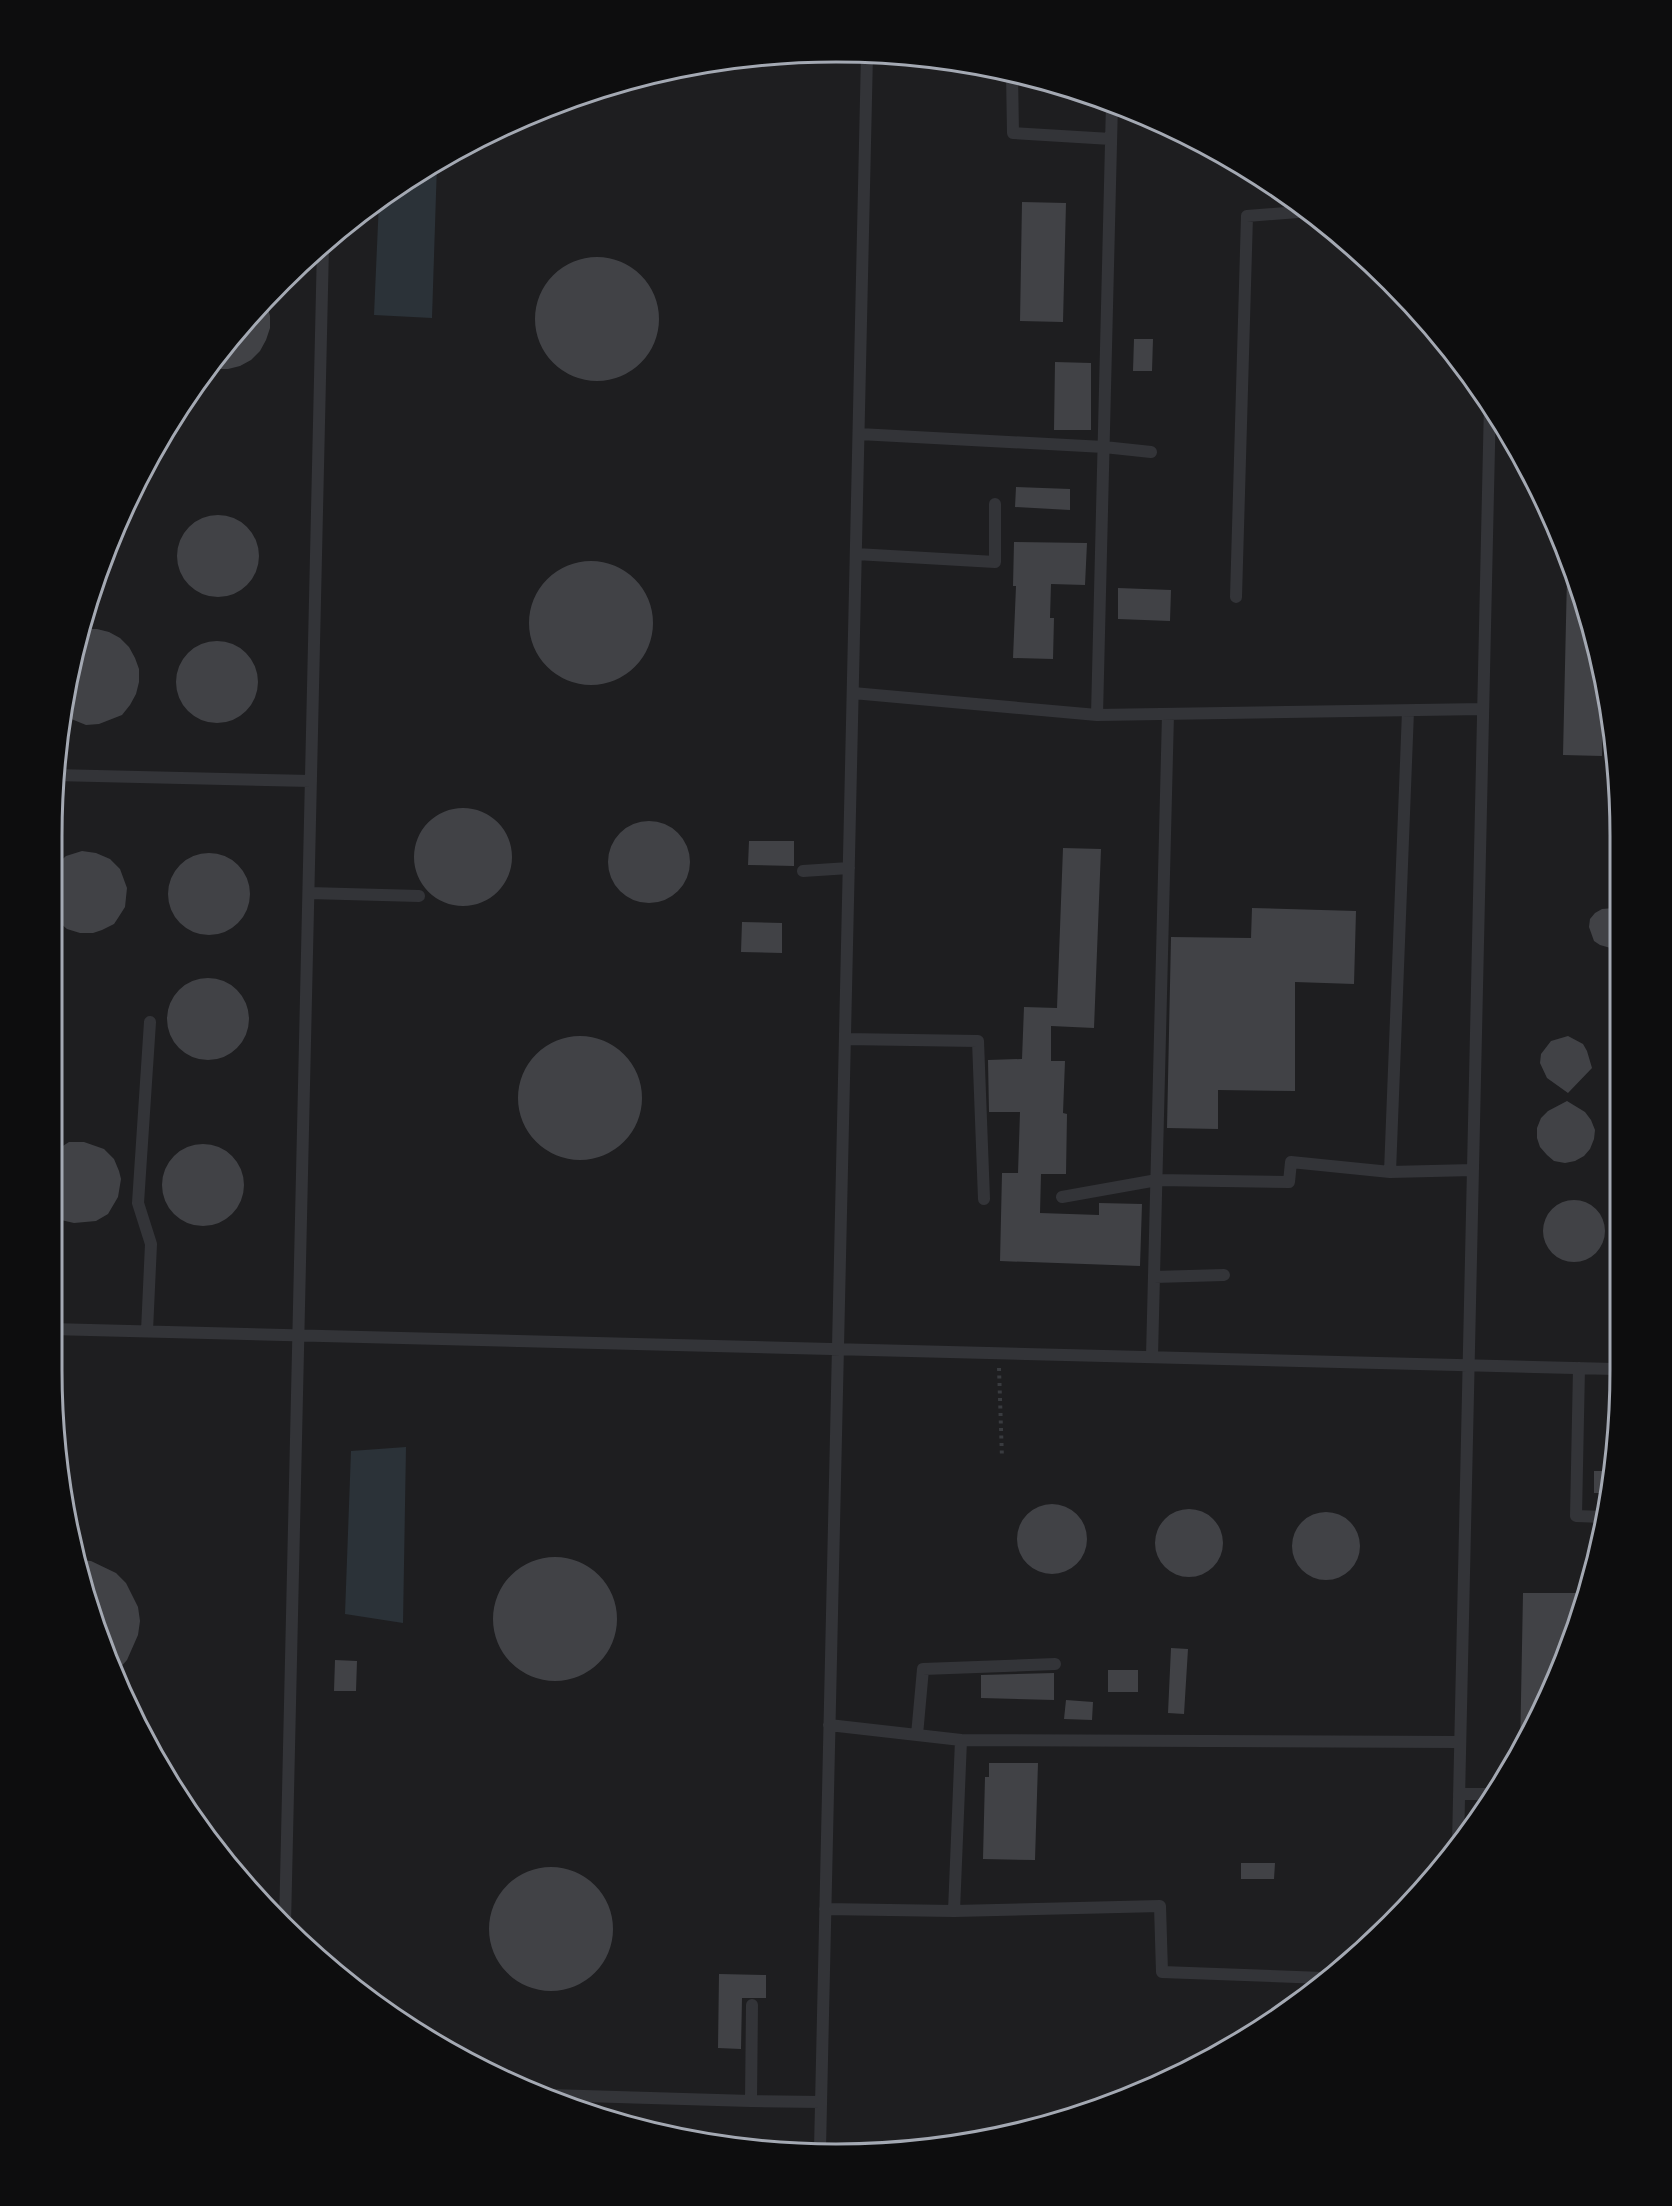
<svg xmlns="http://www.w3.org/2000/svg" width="1672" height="2206" viewBox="0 0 1672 2206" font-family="Poppins,sans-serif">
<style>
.built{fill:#1e1e20}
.water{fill:#2b3238}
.building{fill:#414246}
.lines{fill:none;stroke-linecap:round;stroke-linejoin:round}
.path{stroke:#393b3f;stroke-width:4;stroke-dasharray:3 4.5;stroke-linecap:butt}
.service{stroke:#333438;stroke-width:12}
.rim{fill:none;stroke:#a4a9b3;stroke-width:3}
</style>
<rect width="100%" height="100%" fill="#121213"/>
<!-- built -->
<path class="built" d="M836,51L989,66L1136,111L1272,183L1391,281L1489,400L1561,536L1614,734V1473L1579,1623L1516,1763L1426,1888L1272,2023L1089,2113L888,2153L683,2140L488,2074L318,1960L213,1848L156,1763L78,1574L51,1370L53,785L78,632L132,488L213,358L281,281L400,183L535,111L683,66Z"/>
<!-- water -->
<path class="water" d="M437,164L432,318L374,315L379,201L400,183Z
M406,1447L403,1623L345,1614L351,1451Z"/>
<!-- building -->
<path class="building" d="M1022,202L1066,203L1063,322L1020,321Z
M535 319a62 62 0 1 1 124 0a62 62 0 1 1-124 0Z
M265,299L270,316V328L266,340L260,351L251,360L240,366L228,369H206L213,358Z
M1134,339H1153L1152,371H1133Z
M1055,362L1091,363V430H1054Z
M1016,487L1070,489V510L1015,507Z
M177 556a41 41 0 1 1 82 0a41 41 0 1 1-82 0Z
M1014,542L1087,543L1085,585L1051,584L1050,618H1054L1053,659L1013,658L1016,586H1013Z
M529 623a62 62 0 1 1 124 0a62 62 0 1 1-124 0Z
M1572,575L1603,692L1602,756L1563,755L1567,576Z
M1118,588L1171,590L1170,621L1118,619Z
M79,629H97L109,632L120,638L129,647L135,658L139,669V682L136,694L130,705L122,715L99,724L86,725L64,716Z
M176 682a41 41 0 1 1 82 0a41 41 0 1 1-82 0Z
M414 857a49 49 0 1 1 98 0a49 49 0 1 1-98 0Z
M608 862a41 41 0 1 1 82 0a41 41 0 1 1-82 0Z
M749,841H794V866L748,865Z
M1063,848L1101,849L1094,1028L1051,1026V1061H1065L1063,1113L1067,1114L1066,1174H1041L1040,1213L1099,1215V1203L1142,1204L1140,1266L1000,1261L1002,1173H1018L1020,1112H989L988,1060L1022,1059L1024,1007L1057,1008Z
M82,851L96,853L110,859L120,869L127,888L125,907L118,918L114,924L102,930L93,933H80L67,929L52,916V869L66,856Z
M168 894a41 41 0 1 1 82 0a41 41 0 1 1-82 0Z
M1252,908L1356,911L1354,984L1295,982V1091L1218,1090V1129L1167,1128L1171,937L1251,938Z
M1614,908V949L1600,945L1594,941L1589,927L1590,919L1595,913L1602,909Z
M742,922L782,923V953L741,952Z
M167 1019a41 41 0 1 1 82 0a41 41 0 1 1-82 0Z
M1568,1036L1583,1044L1587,1051L1592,1068L1568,1093L1547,1078L1540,1063L1541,1054L1551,1041Z
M518 1098a62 62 0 1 1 124 0a62 62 0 1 1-124 0Z
M1567,1101L1585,1112L1591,1120L1595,1130L1594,1139L1590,1149L1584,1156L1575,1161L1565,1163L1554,1161L1547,1155L1540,1147L1537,1138V1128L1541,1118L1548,1111Z
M69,1142H84L104,1149L114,1159L119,1171L121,1179L118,1197L108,1214L96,1221L74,1223L61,1220L51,1212L52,1153Z
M162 1185a41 41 0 1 1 82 0a41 41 0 1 1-82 0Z
M1543 1231a31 31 0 1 1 62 0a31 31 0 1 1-62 0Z
M1594,1471H1614L1609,1493H1594Z
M1017 1539a35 35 0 1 1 70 0a35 35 0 1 1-70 0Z
M1155 1543a34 34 0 1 1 68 0a34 34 0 1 1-68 0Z
M1292 1546a34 34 0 1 1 68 0a34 34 0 1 1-68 0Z
M493 1619a62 62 0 1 1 124 0a62 62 0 1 1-124 0Z
M76,1560L91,1561L116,1573L126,1583L138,1607L140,1621L138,1635L127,1660L118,1670L78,1574Z
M1523,1593H1586L1579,1623L1520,1752Z
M1171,1648L1188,1649L1184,1714L1168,1713Z
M335,1660L357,1661L356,1691H334Z
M1108,1670H1138V1692H1108Z
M1054,1673V1700L981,1698V1675Z
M1066,1700L1093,1702L1092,1720L1064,1719Z
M989,1763H1038L1035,1860L983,1859L985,1777H989Z
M1241,1863H1275L1274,1879H1241Z
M489 1929a62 62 0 1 1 124 0a62 62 0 1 1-124 0Z
M719,1974L766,1975V1998H742L741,2049L718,2048Z"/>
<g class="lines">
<!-- path -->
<path class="path" d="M999,1368L1002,1458"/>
<!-- service -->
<path class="service" d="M1012,73L1013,133L1111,139
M1112,103L1097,715L1483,709
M859,434L1104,447L1151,452
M856,554L995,562V504
M1236,597L1247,216L1298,212V205
M853,693L1097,715
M1408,711L1390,1172L1473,1170
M54,775L311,781
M803,871L849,868
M309,893L419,896
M845,1039L978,1041L984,1199
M1062,1197L1157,1180L1289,1182L1291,1162L1390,1172
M1154,1277L1224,1275
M51,1329L1614,1369
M147,1331L151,1244L138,1203L150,1022
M1152,1356L1168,714
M1579,1368L1576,1516L1604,1517
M917,1735L923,1669L1055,1664
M961,1740L1460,1742
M1459,1794H1493
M1458,1844L1490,402
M825,1909L954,1911L961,1740L829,1725
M954,1911L1160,1906L1162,1972L1323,1978
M285,1925L323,246
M752,2005L751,2101L821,2102
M550,2095L751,2101
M820,2149L867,54"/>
</g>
<!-- crop -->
<path d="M0 0H1672V2206H0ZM836 62H836A774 774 0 0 1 1610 836V1370A774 774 0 0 1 836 2144H836A774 774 0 0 1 62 1370V836A774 774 0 0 1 836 62Z" fill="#0d0d0e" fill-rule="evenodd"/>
<path class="rim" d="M836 62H836A774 774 0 0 1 1610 836V1370A774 774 0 0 1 836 2144H836A774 774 0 0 1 62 1370V836A774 774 0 0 1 836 62Z"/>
</svg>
